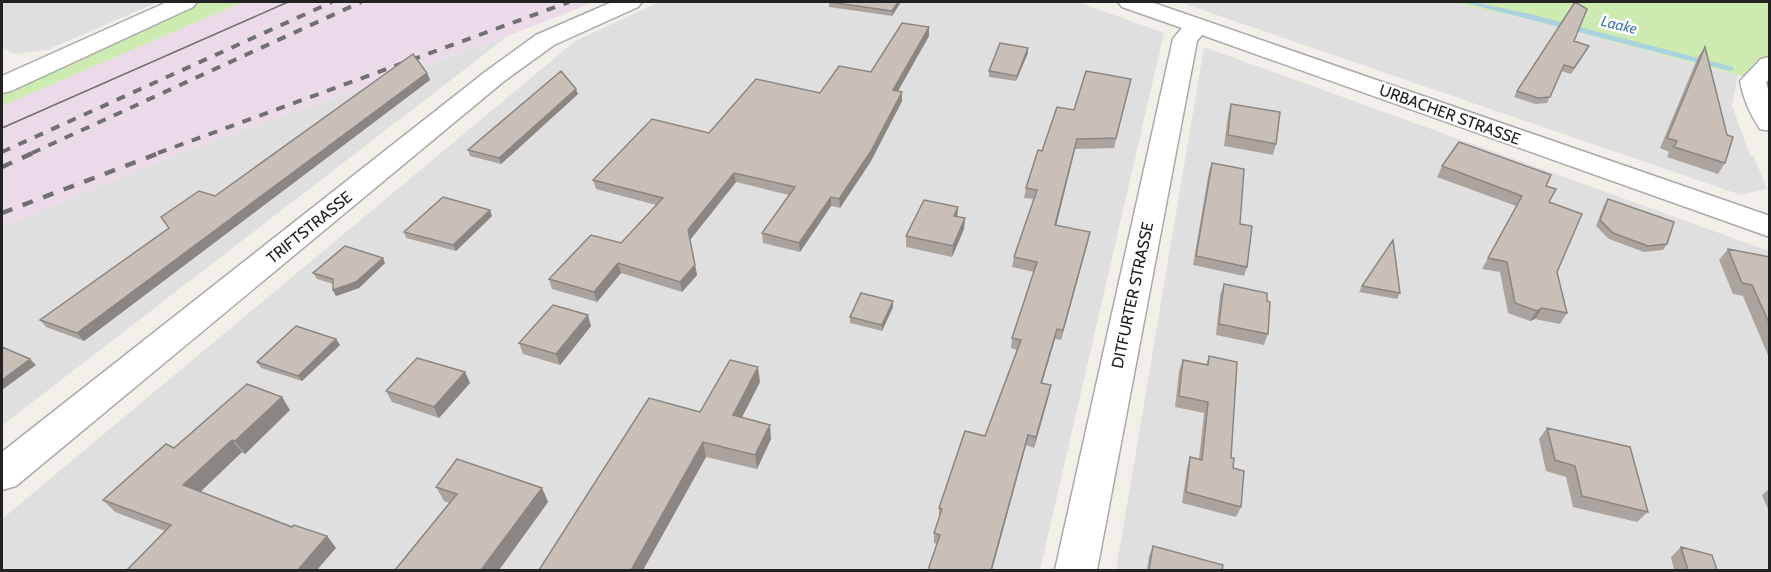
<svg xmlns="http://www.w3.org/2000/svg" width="1771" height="572" viewBox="0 0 1771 572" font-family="Cabin,sans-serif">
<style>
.residential{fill:#e0dfdf}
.industrial{fill:#ebdbe8}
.grass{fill:#cdebb0}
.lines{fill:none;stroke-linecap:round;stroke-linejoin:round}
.stream{fill:#aad3df;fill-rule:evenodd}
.minor-casing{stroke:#a9a9a9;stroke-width:3}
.minor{fill:#fff;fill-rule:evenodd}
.tram{stroke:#707070;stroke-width:1.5}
.rail-far1{stroke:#707070;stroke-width:4;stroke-dasharray:9 9;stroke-linecap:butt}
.rail{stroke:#707070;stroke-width:4.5;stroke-dasharray:11 11;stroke-linecap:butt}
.wall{fill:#aba49e}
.shaded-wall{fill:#8b8681}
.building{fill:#c7bfb8;stroke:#8b8681;stroke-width:1.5}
.labels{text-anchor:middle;stroke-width:5;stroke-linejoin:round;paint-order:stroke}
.far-water-label{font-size:15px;font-style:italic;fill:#4a7aab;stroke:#fff}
.street-label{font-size:16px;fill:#222;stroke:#fff}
</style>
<rect width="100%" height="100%" fill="#f2efe9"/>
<!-- residential -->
<path class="residential" d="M2,2H158L47,50L15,54L2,48Z
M659,2H1078L1164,33L1040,570H2V519L575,41Z
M1179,2H1451L1532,20L1738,75L1732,105L1750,156L1754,157L1767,189L1741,195Z
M508,36L4,424L2,423V227L179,153Z
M1204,47L1769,251V570H1116Z"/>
<!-- industrial -->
<path class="industrial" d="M243,2H595L508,36L179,153L2,227V106Z"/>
<!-- grass -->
<path class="grass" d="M197,2H243L2,106V91Z
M1451,2H1769V83L1532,20Z"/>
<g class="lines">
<!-- stream -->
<path class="stream" d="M1462,2H1474L1534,15L1733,67L1734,69L1730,71Z"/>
<defs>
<path id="minor" d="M167,2H197L193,7L11,91L2,93V76Z
M612,2H642L638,7L554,45L503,82L16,486L2,490V452L485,72L536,35Z
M1118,2H1151L1770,216V237L1202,35L1197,41L1097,570H1055L1173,39L1182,28L1122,7Z
M1770,57V79L1766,82L1770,97V131L1760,129C1750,114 1743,98 1740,81L1761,59Z"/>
</defs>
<!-- minor casing -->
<use href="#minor" class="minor-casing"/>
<!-- minor -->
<use href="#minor" class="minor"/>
<!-- tram -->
<path class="tram" d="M2,128L288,2"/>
<!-- rail-far1 -->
<path class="rail-far1" d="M2,152L332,2
M32,153L361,2
M158,153L569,2"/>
<!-- rail -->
<path class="rail" d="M2,167L35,152
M2,213L162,152"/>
</g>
<!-- wall -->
<path class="wall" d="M829,2H901L892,16L829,7Z
M929,27V36L897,91L902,101L871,161L840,208L831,206L800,252L763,243L762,233L789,195L736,182L690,240L697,275L682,292L621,273L597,302L552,289L549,279L621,243L656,205L596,189L593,180L709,133L820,93L871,72Z
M1574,41L1589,46L1571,74L1561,71L1547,103L1535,104L1514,97L1517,91Z
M1705,47L1725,163L1718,174L1667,157L1669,152L1660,148L1698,57Z
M1028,53L1016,81L989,77V71Z
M427,73L430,80L84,341L46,327L40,320L215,196Z
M1129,88L1114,148L1075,149L1056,225L1088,242L1061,340L1055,339L1042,383L1051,385L1049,395L1034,448L1026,445L992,570H928L937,544L934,543V533L939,518V508L985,436L1017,350L1011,348L1012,338L1034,272L1012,267L1014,257L1034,199L1024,198L1026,188L1042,151L1074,110Z
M578,94L501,164L470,156L468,150Z
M1231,104L1276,144L1273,155L1224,146L1228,115Z
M1212,163L1240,224L1247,267L1244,276L1193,265L1209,171Z
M1442,166L1546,186L1549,202L1557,272L1567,313L1560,324L1535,319L1530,321L1508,313L1500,272L1482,269L1516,206L1437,177Z
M1608,199L1667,244L1663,250L1644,252L1609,239L1596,226L1604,205Z
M958,207L957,217L965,218L964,229L952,257L906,247V236Z
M492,216L456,251L406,238L404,232Z
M1728,249L1770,257V360L1743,296L1733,294L1719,260Z
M385,263L359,288L336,296L333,290V284L317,279L313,273Z
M1224,284L1267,301L1268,334L1264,345L1216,335L1220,295Z
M1362,286L1400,293L1397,299L1359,292Z
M893,301V307L882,331L850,323V317Z
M591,326L560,365L523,354L519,343Z
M336,339L340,345L302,381L261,368L257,362Z
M1209,356L1241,507L1236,517L1182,503L1187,468L1190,457L1199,459L1204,413L1175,407L1179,371L1183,360L1206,365Z
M465,372L470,383L439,418L392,402L386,391Z
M760,382L742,417L771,439L757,469L706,457L643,570H539L700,412Z
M290,410L245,454L242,452L200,492L292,527L327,536L336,548L165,531L115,512L103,500L174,448Z
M1547,428L1648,512L1637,522L1573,507L1566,477L1546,471L1539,439Z
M436,487L542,488L548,502L499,570H395L449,503L444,501Z
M1770,488V514L1762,495Z
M1153,546L1222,570H1147L1149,556Z
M1681,547L1717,570H1719H1674L1671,557Z"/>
<!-- shaded-wall -->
<path class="shaded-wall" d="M898,2H901L892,16V11Z
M929,27V36L893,100V90Z
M1028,48V53L1016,81L1017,76Z
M427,73L430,80L84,341L77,333Z
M576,89L578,94L501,164L499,158Z
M902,92V101L871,161L840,208L839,199Z
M1077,139L1075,149L1054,235L1055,225Z
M734,173L736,182L690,240L688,230Z
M831,197V206L800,252L799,243Z
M958,207L957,218L954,216Z
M490,210L492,216L456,251L453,245Z
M965,218L964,229L952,257L953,246Z
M1090,232L1088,242L1061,340L1063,330Z
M383,258L385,263L359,288L336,296L333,290Z
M618,263L621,273L597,302L594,292Z
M695,265L697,275L682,292L680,282Z
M893,301V307L882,331V325Z
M1542,308L1535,319L1530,321L1537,311Z
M588,315L591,326L560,365L556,354Z
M1057,329L1055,339L1039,393L1041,383Z
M336,339L340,345L302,381L298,376Z
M30,359L36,365L2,390V380Z
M758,367L760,382L736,429L733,415Z
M465,372L470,383L439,418L434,407Z
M1051,385L1049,395L1034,448L1036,437Z
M282,397L290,410L245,454L235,441Z
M770,425L771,439L757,469L755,455Z
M1028,435L1026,445L992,570H991Z
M232,440L242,452L194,498L183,485Z
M703,442L706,457L643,570H631Z
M542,488L548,502L499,570H481Z
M327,536L336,548L317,570H298Z"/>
<!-- building -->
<path class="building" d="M829,2H898L892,11Z
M1575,2L1587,9L1574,41L1589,46L1574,68L1564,65L1550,97L1538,98L1517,91Z
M902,23L929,27L893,90L902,92L871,151L839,199L831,197L799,243L762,233L795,187L734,173L688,230L695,265L680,282L618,263L594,292L549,279L591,235L621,243L663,198L593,180L652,119L709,133L756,79L820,93L839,66L871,72Z
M1000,43L1028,48L1017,76L989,71Z
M1705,47L1727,135L1733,137L1725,163L1674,147L1677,141L1667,138Z
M413,54L427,73L77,333L40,320L169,228L161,217L199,191L215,196Z
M561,71L576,89L499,158L468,150Z
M1086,71L1131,79L1116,138L1077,139L1055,225L1090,232L1063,330L1057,329L1041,383L1051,385L1036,437L1028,435L991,570H928L940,535L934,533L942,509L939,508L965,431L985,436L1021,340L1012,338L1037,262L1014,257L1037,190L1026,188L1038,150L1042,151L1057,107L1074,110Z
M1231,104L1280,112L1276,144L1228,135Z
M1459,142L1551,175L1546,186L1556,189L1549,202L1582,214L1557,272L1567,313L1542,308L1537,311L1515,303L1507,262L1488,258L1522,196L1442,166Z
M1212,163L1244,169L1240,224L1252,226L1247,267L1196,256Z
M443,197L490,210L453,245L404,232Z
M1608,199L1674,222L1667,244L1648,246L1613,233L1600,220Z
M924,200L958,207L954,216L965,218L953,246L906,236Z
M1393,240L1400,293L1362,286Z
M345,246L383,258L356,282L333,290V279L313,273Z
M1728,249L1770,257V325L1752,285L1742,283Z
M1224,284L1267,293V301L1270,302L1268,334L1219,324Z
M861,293L893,301L882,325L850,317Z
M553,305L588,315L556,354L519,343Z
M296,326L336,339L298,376L257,362Z
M2,347L30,359L2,380Z
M1209,356L1237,362L1231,458H1234L1233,468L1244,471L1241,507L1186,492L1190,457L1202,460L1208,402L1179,396L1183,360L1208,365Z
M417,358L465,372L434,407L386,391Z
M730,360L758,367L733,415L770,425L755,455L703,442L631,570H539L649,398L700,412Z
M247,384L282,397L235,441L232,440L183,485L292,527L294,525L327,536L298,570H127L171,525L103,500L166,444L174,448Z
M1547,428L1630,447L1648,512L1582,496L1575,466L1555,460Z
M457,459L542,488L481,570H395L457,494L436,487Z
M1153,546L1223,565L1222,570H1149Z
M1681,547L1712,555L1717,570H1719H1688Z"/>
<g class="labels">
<!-- far-water labels -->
<g class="far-water-label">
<text transform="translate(1619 25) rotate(14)" y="5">Laake</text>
</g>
<!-- street labels -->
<g class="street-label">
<text transform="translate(1450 114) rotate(20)" y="6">URBACHER STRASSE</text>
<text transform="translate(309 227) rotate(-39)" y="6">TRIFTSTRASSE</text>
<text transform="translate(1132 295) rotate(-78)" y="6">DITFURTER STRASSE</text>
</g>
</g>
<!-- border -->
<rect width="1771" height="572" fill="none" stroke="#222222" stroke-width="6"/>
</svg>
